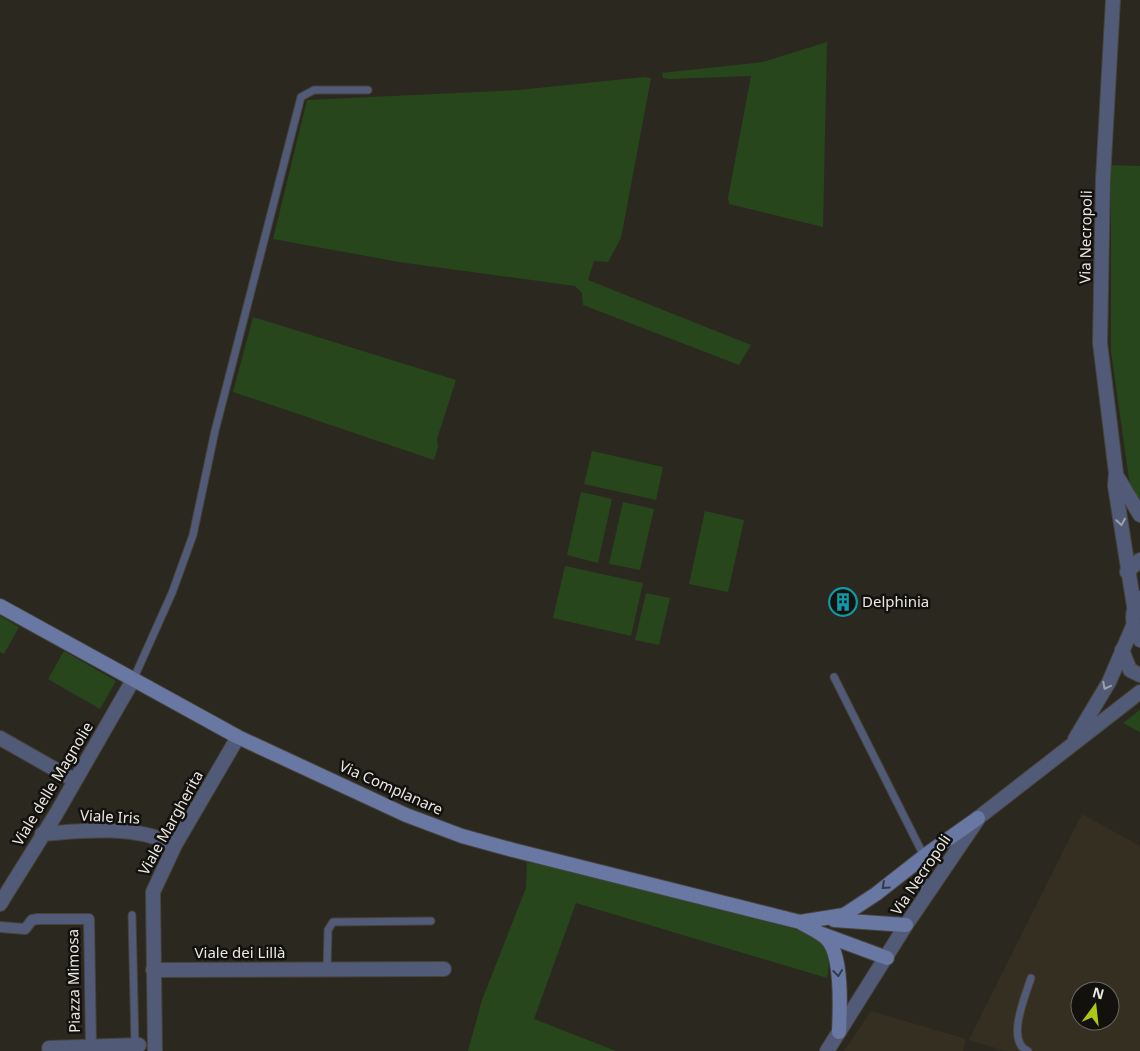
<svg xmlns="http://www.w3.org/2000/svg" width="1140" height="1051" viewBox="0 0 1140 1051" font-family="'Noto Sans',sans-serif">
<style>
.built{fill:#352f21;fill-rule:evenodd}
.green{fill:#28461b}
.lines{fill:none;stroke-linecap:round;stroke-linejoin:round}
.service-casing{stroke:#46433b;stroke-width:9}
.pedestrian-casing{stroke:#46433b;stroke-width:12}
.minor-casing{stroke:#46433b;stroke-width:16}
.tertiary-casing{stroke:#46433b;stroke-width:16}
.secondary-casing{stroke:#46433b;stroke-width:16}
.service{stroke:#515b77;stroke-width:7}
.pedestrian{stroke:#515b77;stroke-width:10}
.minor{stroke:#515b77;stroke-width:14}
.tertiary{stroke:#515b77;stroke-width:14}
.secondary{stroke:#6878a3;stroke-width:14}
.oneway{stroke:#9ea1ac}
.oneway2{stroke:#343a49}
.labels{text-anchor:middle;stroke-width:5;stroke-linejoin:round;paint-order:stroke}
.street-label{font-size:15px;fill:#eae7e2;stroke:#12110d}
.poi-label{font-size:15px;fill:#eae7e2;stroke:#12110d;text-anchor:start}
</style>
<rect width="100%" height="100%" fill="#2b2820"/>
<!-- built -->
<path class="built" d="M1082,814L1140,846V1051H1005L969,1040ZM1080,991H1110V1021H1080Z
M871,1011L966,1039L963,1051H844Z"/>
<!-- green -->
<path class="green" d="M827,42L823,227L729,204L728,198L751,76L670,79L663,78L662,73L763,62Z
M644,77L651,78L621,238L608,262L594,261L588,280L751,345L739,365L583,305L582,293L575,286L399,262L273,239L307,100L519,90Z
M1111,165L1140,166V500L1130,486L1111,351Z
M253,317L456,380L437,439L438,447L434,460L233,392Z
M592,451L663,467L656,500L584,484Z
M581,492L612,499L598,563L567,555Z
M623,502L654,509L640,570L609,564Z
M705,511L744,520L728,592L689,584Z
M565,566L643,583L631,636L553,618Z
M646,593L670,598L659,645L635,640Z
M0,616L19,627L4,654L0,652Z
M64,651L116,681L100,709L48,679Z
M1140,710V732L1123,723Z
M527,862L589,875L806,932C827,944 832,953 827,978L576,903L534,1019L616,1051H468L482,1000L526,888Z"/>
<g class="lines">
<defs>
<path id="service" d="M834,677L924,856V896
M133,680L172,593L193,535L215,431L301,97L314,90H368
M132,915L135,1045
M327,970L328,930L333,922L431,921
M1028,1051C1005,1042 1026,994 1031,978"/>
<path id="pedestrian" d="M0,927L25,929L32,920L38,919H89L91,1047"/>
<path id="minor" d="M1113,0L1103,179L1100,343L1116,473L1115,486L1134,606
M1118,478L1140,515
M1127,572L1140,560
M1122,650L1130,670L1140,675
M0,738L74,780
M42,834C85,830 136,825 175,845
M0,904L56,814L133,680
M153,970L444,969
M49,1048L139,1045
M155,1051L153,892L175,845L238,737
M827,1051L906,925L978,819"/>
<path id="tertiary" d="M1140,598C1130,612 1131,625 1140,640
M1075,739L1109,682L1133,626
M978,818L1140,692"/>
<path id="secondary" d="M0,606L238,737L406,815L462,836L513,850L800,922C808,927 818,931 826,938C843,953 840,1010 839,1032
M834,920L906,925
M800,922L844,915L876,894L927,854L978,818
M822,934L887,958"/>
</defs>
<!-- service casing -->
<use href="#service" class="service-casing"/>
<!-- pedestrian casing -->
<use href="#pedestrian" class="pedestrian-casing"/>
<!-- minor casing -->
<use href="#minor" class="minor-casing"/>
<!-- tertiary casing -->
<use href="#tertiary" class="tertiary-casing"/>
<!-- secondary casing -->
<use href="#secondary" class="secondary-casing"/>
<!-- service -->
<use href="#service" class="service"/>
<!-- pedestrian -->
<use href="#pedestrian" class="pedestrian"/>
<!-- minor -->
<use href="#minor" class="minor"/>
<!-- tertiary -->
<use href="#tertiary" class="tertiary"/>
<!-- secondary -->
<use href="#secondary" class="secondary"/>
</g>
<!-- one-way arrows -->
<defs><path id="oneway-chevron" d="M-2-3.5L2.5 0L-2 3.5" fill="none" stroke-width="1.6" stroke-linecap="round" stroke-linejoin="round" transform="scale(1.25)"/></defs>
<g class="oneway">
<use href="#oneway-chevron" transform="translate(1121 522) rotate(81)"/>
<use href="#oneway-chevron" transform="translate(1106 686) rotate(118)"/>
</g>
<g class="oneway2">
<use href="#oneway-chevron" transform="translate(885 886) rotate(138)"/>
<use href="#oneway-chevron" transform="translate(838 973) rotate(83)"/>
</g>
<!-- icons -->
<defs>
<symbol id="building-ring" viewBox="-11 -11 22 22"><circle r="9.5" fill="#12110d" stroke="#0f9aa8" stroke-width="1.5"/><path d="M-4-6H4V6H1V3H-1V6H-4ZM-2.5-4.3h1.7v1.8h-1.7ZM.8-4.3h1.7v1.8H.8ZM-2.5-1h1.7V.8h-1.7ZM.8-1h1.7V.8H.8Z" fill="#0f9aa8"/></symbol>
</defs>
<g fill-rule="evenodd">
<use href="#building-ring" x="827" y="586" width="32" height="32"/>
</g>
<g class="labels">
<!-- street labels -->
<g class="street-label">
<text transform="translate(1086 237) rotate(-89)" y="5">Via Necropoli</text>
<text transform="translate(53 784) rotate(-59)" y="5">Viale delle Magnolie</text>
<text transform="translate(391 788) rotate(24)" y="5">Via Complanare</text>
<text transform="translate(110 817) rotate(3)" y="5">Viale Iris</text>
<text transform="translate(171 823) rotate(-61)" y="5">Viale Margherita</text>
<text transform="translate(921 875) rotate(-56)" y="5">Via Necropoli</text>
<text x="240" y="958">Viale dei Lillà</text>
<text transform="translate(74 981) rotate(-91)" y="5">Piazza Mimosa</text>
</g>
<!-- poi labels -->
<g class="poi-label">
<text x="862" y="607">Delphinia</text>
</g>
</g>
<!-- north arrow -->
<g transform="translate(1095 1006) rotate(15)"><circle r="24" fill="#12110d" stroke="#686762"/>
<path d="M0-4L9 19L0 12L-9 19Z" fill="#abc614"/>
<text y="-8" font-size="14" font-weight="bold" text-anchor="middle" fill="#eae7e2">N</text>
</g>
</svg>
